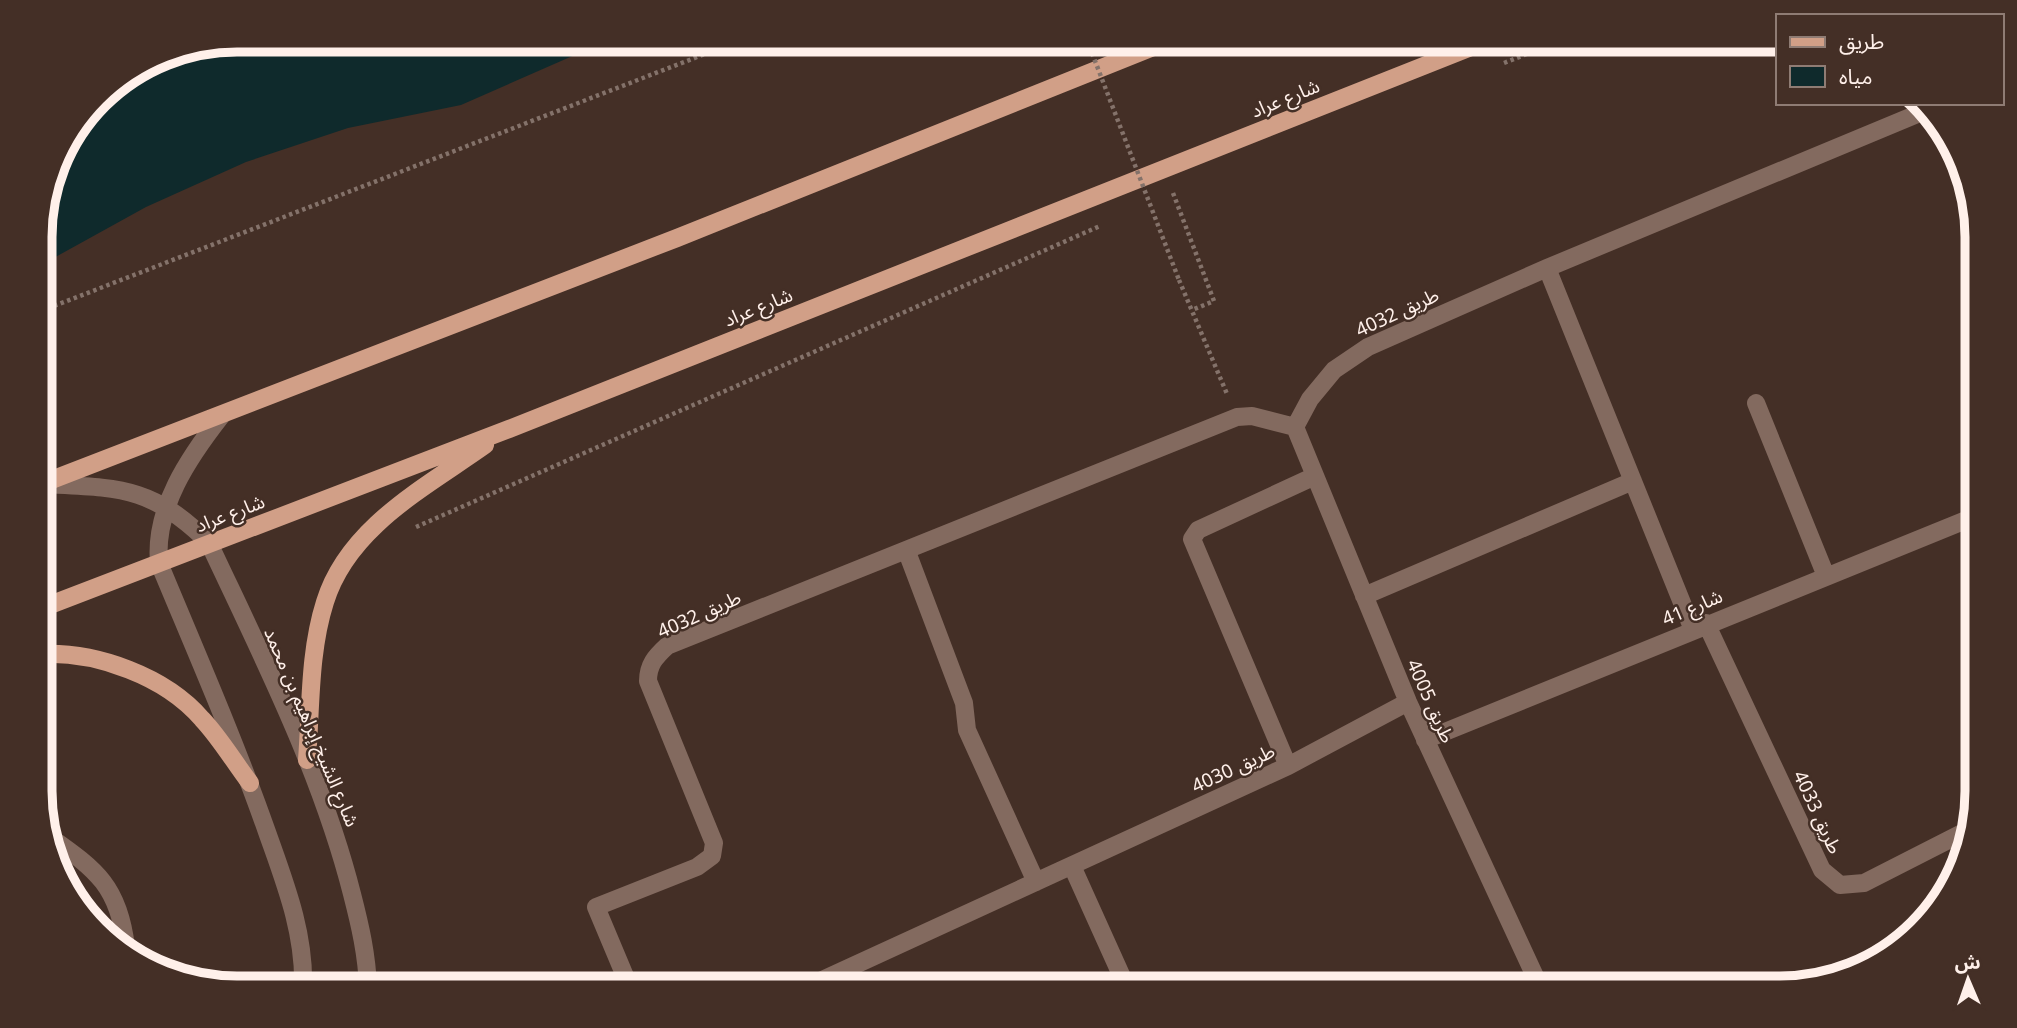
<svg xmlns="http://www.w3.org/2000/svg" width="2017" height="1028" viewBox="0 0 2017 1028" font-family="'Noto Sans','Noto Sans Arabic',sans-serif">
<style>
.water{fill:#0f2a2c}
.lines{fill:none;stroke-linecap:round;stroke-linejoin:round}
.path{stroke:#84726a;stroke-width:4.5;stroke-dasharray:3.5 3.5;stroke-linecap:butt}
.minor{stroke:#836a5f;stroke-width:18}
.major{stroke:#d19f87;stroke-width:18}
.path-bridge{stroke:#84726a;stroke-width:4.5;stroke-dasharray:3.5 3.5;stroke-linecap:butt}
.labels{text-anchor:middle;stroke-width:5;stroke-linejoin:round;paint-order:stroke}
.street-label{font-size:19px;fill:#fff0ea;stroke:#442f26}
.rim{fill:none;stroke:#fff0ea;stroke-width:9}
</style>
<rect width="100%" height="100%" fill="#442f26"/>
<!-- water -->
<path class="water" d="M237,40H609L461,105L348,128L246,162L146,207L41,265V224L61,150L107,89L162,55Z"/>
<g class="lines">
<!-- path -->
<path class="path" d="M1504,63L1562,40
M1173,193L1214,301L1192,310
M1179,280L1227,394
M41,311L741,40
M416,527L1100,226"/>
<!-- minor -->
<path class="minor" d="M1547,268L1693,630
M1756,403L1826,576
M222,415C189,457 154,508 159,563C196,652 235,741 267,832C285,883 305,933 303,988
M1295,427L1310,399L1334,370L1368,347L1547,268L1927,110
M1295,427L1408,702L1540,987
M41,484C119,488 151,485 209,543C262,656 321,772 352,894C360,925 367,955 368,988
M907,552L964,703L967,730L1036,882
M1364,596L1633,481
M1706,623L1822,870L1840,885L1864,883L1968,830
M1425,740L1976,516
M1288,766L1192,539L1198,530L1315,476
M50,837C97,870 119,887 126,947
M1072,866L1127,988
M630,988L596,907L697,867L712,856L714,843L648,681C648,665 655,657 667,646L1237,417L1252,416L1295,427
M805,988L1288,766L1408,702"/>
<!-- major -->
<path class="major" d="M41,484L677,238L1171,40
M42,608L509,429L1489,40
M42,654C97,652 165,676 202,719C220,738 234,762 250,783
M307,760C311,708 309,652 325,602C348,527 426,487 485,445"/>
<!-- path-bridge -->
<path class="path-bridge" d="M1087,40L1179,280"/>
</g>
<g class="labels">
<!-- street labels -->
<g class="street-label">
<text transform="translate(1285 98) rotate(-22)" y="7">شارع عراد</text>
<text transform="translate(758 307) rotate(-22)" y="7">شارع عراد</text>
<text transform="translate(1397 312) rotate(-25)" y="7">طريق 4032</text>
<text transform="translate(230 513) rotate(-21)" y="7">شارع عراد</text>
<text transform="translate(1692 607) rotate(-23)" y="7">شارع 41</text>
<text transform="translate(699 614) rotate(-24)" y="7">طريق 4032</text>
<text transform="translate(1431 701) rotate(66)" y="7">طريق 4005</text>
<text transform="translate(312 727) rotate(67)" y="7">شارع الشيخ إبراهيم بن محمد</text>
<text transform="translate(1233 768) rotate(-25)" y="7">طريق 4030</text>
<text transform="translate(1818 812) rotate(65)" y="7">طريق 4033</text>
</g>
</g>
<!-- crop -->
<path d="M0 0H2017V1028H0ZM237 52H1780A185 185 0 0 1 1965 237V791A185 185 0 0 1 1780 976H237A185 185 0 0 1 52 791V237A185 185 0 0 1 237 52Z" fill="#442f26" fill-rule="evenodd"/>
<path class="rim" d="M237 52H1780A185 185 0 0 1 1965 237V791A185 185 0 0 1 1780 976H237A185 185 0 0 1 52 791V237A185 185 0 0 1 237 52Z"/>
<!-- legend -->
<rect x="1776" y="14" width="228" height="91" fill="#442f26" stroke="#8f7c74" stroke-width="2"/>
<rect x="1790" y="37" width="35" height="10" fill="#d19f87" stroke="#8f7c74" stroke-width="2"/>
<text x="1839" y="49" font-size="21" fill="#fff0ea">طريق</text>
<rect x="1790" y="66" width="35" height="21" fill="#0f2a2c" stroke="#8f7c74" stroke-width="2"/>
<text x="1839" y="84" font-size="21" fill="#fff0ea">مياه</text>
<!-- north arrow -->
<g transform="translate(1968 979) rotate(358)" stroke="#442f26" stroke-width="5" paint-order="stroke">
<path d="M0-5L12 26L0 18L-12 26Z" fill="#fff0ea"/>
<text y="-10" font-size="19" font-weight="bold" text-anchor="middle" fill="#fff0ea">ش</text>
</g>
</svg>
